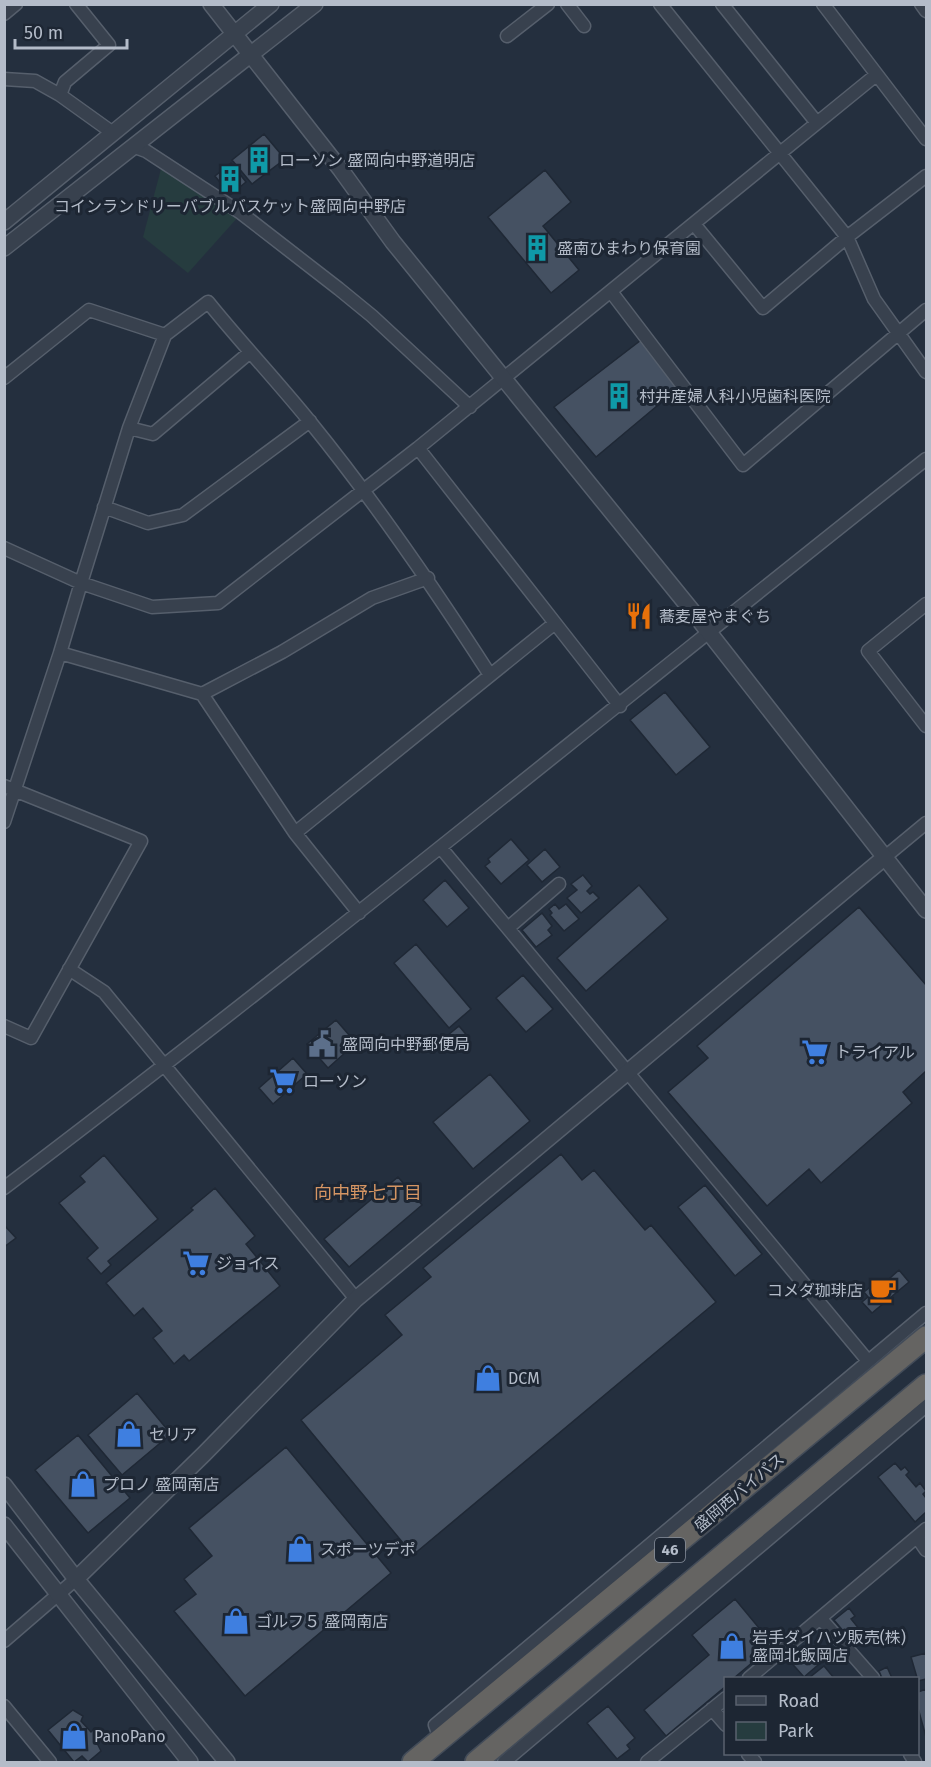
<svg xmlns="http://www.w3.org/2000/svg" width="931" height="1767" viewBox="0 0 931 1767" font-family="'Fira Sans','Noto Sans JP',sans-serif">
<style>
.green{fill:#263c3f}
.building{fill:#455162;stroke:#1f2835;stroke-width:1.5}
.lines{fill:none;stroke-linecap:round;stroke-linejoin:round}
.minor-casing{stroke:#565f6c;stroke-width:15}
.tertiary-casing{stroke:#565f6c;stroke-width:18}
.trunk-casing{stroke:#434c59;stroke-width:24}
.minor{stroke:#38414e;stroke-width:12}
.tertiary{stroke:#38414e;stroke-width:15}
.trunk{stroke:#656462;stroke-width:21}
.labels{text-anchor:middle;stroke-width:6;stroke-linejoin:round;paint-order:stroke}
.shield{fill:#1d2633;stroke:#878f9c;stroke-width:1.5}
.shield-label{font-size:15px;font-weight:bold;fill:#b4bcc9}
.poi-label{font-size:16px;fill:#b4bcc9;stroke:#1d2633;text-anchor:start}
.street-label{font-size:16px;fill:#b4bcc9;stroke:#1d2633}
.neighbourhood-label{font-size:18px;fill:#d59563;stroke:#1d2633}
</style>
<rect width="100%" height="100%" fill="#242f3e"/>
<!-- green -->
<path class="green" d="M162,165L239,216L188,273L143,237Z"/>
<!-- building -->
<path class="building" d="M264,134L285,159L252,184L232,160Z
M231,163L246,182L230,195L215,176Z
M545,170L571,202L543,226L579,270L551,293L488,217Z
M645,337L682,385L596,457L554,407Z
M665,692L710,747L676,775L630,720Z
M511,839L529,860L501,884L485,866L490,862L488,859Z
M545,849L560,867L542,882L527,865Z
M583,875L592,886L587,891L590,894L593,892L599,898L581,913L567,898L577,890L571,884Z
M445,880L469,908L447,927L423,900Z
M639,885L668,919L586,991L557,958Z
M555,904L559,909L566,904L579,919L564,931L550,915L552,913L549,909Z
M859,907L926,985V1071L903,1092L912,1103L821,1183L809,1169L767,1206L668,1092L708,1058L697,1046Z
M542,913L552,926L548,930L552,935L536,947L522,930Z
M416,944L471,1009L449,1028L394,963Z
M523,975L553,1009L526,1032L496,998Z
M336,1020L356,1043L328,1068L307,1044Z
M459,1026L469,1038L452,1052L442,1040Z
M293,1058L307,1074L273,1104L259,1088Z
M490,1074L530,1121L473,1169L433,1122Z
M561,1154L582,1180L594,1170L645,1230L651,1225L716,1302L413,1555L301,1420L402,1335L385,1315L431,1277L423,1268Z
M104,1155L158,1219L108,1261L111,1265L101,1274L87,1258L98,1248L59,1203L85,1182L80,1176Z
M398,1177L422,1205L349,1267L324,1239Z
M705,1185L762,1254L735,1276L678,1207Z
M215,1188L255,1236L246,1244L280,1286L189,1361L184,1355L174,1364L153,1338L162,1331L143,1308L134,1316L106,1283L193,1210L191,1208Z
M4,1225L16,1238L4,1247Z
M899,1270L909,1282L872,1313L862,1302L868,1297L864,1292L876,1282L880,1287Z
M137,1393L171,1434L122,1475L88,1435Z
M78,1435L130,1498L88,1533L35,1470Z
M286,1447L391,1573L245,1696L174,1611L196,1594L184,1579L212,1556L189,1528Z
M895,1463L901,1470L905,1467L909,1472L906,1475L916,1487L920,1483L926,1491L923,1494L926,1498V1512L915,1522L878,1477Z
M735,1599L773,1645L734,1678H726V1686L666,1736L644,1710L709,1655L692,1635Z
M849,1608L855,1616L851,1619L860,1630L849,1638L834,1620Z
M802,1647L818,1665L804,1677L788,1659Z
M926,1653V1679L918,1681L911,1657Z
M824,1666L834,1678H809Z
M887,1667L892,1678H882L879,1671Z
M926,1689V1737L918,1708V1692Z
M608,1706L635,1738L627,1745L630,1749L617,1759L587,1723Z
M73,1710L83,1716L81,1721L91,1732L94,1729L98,1734L94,1737L101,1751L88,1762L82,1756L74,1762L48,1730Z"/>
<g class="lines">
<defs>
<path id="minor" d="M567,4L584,26
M660,4L847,237L874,299L926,372
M722,4L817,123
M823,4L926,139
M921,4L926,11
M4,14L16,4
M507,36L548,4
M4,79L35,81L60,95L113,133
M60,95L65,82L109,45L76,4
M135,147L146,151L241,213L339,289L372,316L470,407
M694,224L763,308L847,237L926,176
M612,293L743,465L926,310
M4,378L89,310L165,335
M129,428L153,434L249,353
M418,448L218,603L152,607L81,583L129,428L165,335L208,302C241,343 278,382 311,423C376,503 434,588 490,675
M104,507L148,523L183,515L310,421
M4,548L81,583L60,653
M926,604L868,651L926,726
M555,623L418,448L876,75
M202,694L282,652L372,598L428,578
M4,786L141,841L31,1038L4,1026
M4,822L60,653L202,694L295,833L359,913
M295,833L555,623L620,706
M441,848L868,1361
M885,857L926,823
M508,928L559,884
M69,969L104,992L356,1299
M4,1188C317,951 619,702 926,459
M917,1537L926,1550
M821,1619L873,1678
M4,1641L76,1579
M749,1678L926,1529
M4,1706L50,1762
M712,1709L726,1725
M441,1741L435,1725L926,1313
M748,1754L755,1762
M910,1754L915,1762
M504,1762L926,1406
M647,1762L726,1698"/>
<path id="tertiary" d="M211,4L341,170L393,242L697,617L926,910
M4,222L271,4
M4,248L315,4
M4,1485L76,1579L227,1762
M4,1525L190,1762
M76,1579L204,1454L356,1299L885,857"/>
<path id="trunk" d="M413,1762L926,1337
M476,1762L926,1385"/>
</defs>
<!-- minor casing -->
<use href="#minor" class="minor-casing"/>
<!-- tertiary casing -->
<use href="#tertiary" class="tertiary-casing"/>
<!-- trunk casing -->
<use href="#trunk" class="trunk-casing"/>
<!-- minor -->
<use href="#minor" class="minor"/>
<!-- tertiary -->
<use href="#tertiary" class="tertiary"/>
<!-- trunk -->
<use href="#trunk" class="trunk"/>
</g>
<!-- icons -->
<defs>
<symbol id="building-bare" viewBox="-9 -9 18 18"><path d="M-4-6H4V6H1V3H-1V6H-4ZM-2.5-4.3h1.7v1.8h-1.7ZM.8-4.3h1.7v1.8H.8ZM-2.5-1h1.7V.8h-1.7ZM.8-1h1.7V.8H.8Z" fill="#0f9aa8" stroke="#1d2633" stroke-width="2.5" paint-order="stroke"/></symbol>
<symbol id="restaurant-bare" viewBox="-9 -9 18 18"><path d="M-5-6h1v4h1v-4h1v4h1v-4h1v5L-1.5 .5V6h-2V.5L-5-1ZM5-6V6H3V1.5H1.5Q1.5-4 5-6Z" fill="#e8710a" stroke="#1d2633" stroke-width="2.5" paint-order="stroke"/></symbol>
<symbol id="civic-bare" viewBox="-9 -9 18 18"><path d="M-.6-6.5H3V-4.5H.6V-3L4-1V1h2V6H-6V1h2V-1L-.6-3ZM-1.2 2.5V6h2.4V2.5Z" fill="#5c6f8a" stroke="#1d2633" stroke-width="2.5" paint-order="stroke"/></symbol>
<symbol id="supermarket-bare" viewBox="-9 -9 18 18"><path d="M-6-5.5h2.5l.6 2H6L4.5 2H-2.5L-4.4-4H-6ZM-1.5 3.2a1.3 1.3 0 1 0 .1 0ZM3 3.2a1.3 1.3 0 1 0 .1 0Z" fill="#3f7fe0" stroke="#1d2633" stroke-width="2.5" paint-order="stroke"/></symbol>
<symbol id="cafe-bare" viewBox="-9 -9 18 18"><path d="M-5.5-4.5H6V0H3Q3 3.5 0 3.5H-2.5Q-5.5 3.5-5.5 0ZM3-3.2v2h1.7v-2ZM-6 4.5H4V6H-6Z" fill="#e8710a" stroke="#1d2633" stroke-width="2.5" paint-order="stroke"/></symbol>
<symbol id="shop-bare" viewBox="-9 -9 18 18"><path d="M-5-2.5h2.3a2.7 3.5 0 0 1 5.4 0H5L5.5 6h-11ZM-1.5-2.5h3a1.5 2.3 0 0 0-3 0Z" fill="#3f7fe0" stroke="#1d2633" stroke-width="2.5" paint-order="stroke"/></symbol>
</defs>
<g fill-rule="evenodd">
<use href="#building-bare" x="240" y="141" width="38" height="38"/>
<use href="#building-bare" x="211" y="160" width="38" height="38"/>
<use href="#building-bare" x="518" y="229" width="38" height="38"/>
<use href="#building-bare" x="600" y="377" width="38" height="38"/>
<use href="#restaurant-bare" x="620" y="597" width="38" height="38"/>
<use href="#civic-bare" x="303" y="1025" width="38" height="38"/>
<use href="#supermarket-bare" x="796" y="1033" width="38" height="38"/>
<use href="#supermarket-bare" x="264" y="1062" width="38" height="38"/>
<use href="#supermarket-bare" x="177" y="1244" width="38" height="38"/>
<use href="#cafe-bare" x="864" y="1271" width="38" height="38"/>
<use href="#shop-bare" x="469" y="1359" width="38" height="38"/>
<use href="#shop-bare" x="110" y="1415" width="38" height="38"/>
<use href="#shop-bare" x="64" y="1465" width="38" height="38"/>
<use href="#shop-bare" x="281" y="1530" width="38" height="38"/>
<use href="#shop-bare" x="217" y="1602" width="38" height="38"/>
<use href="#shop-bare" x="713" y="1627" width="38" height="38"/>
<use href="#shop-bare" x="55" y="1717" width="38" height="38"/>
</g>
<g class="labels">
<!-- shield labels -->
<rect class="shield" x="655" y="1538" width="30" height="24" rx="4.5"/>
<g class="shield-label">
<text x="670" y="1555">46</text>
</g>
<!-- poi labels -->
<g class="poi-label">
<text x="279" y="166">ローソン 盛岡向中野道明店</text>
<text x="230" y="212" text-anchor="middle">コインランドリーバブルバスケット盛岡向中野店</text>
<text x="557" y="254">盛南ひまわり保育園</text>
<text x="639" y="402">村井産婦人科小児歯科医院</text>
<text x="659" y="622">蕎麦屋やまぐち</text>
<text x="342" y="1050">盛岡向中野郵便局</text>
<text x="835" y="1058">トライアル</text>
<text x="303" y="1087">ローソン</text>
<text x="216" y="1269">ジョイス</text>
<text x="863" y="1296" text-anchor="end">コメダ珈琲店</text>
<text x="508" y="1384">DCM</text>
<text x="149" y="1440">セリア</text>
<text x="103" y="1490">プロノ 盛岡南店</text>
<text x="320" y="1555">スポーツデポ</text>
<text x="256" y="1627">ゴルフ５ 盛岡南店</text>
<text x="752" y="1643">岩手ダイハツ販売(株)<tspan x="752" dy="18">盛岡北飯岡店</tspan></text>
<text x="94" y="1742">PanoPano</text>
</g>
<!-- street labels -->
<g class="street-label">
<text transform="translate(739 1492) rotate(-40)" y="6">盛岡西バイパス</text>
</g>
<!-- neighbourhood labels -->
<g class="neighbourhood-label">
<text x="368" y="1199">向中野七丁目</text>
</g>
</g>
<!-- border -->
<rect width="931" height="1767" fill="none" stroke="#b4bcc9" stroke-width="12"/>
<!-- legend -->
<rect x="724" y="1677" width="195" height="78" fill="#1d2633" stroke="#59626f" stroke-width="1.5"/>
<rect x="736" y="1696" width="30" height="9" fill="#38414e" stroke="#59626f" stroke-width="1.5"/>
<text x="778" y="1707" font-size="18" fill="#b4bcc9">Road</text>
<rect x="736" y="1722" width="30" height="18" fill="#263c3f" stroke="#59626f" stroke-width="1.5"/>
<text x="778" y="1737" font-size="18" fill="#b4bcc9">Park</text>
<!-- scale -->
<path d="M15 39v9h112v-9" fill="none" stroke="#b4bcc9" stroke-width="3"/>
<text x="24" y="39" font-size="18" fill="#b4bcc9" stroke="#1d2633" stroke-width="4.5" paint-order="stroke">50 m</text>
</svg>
